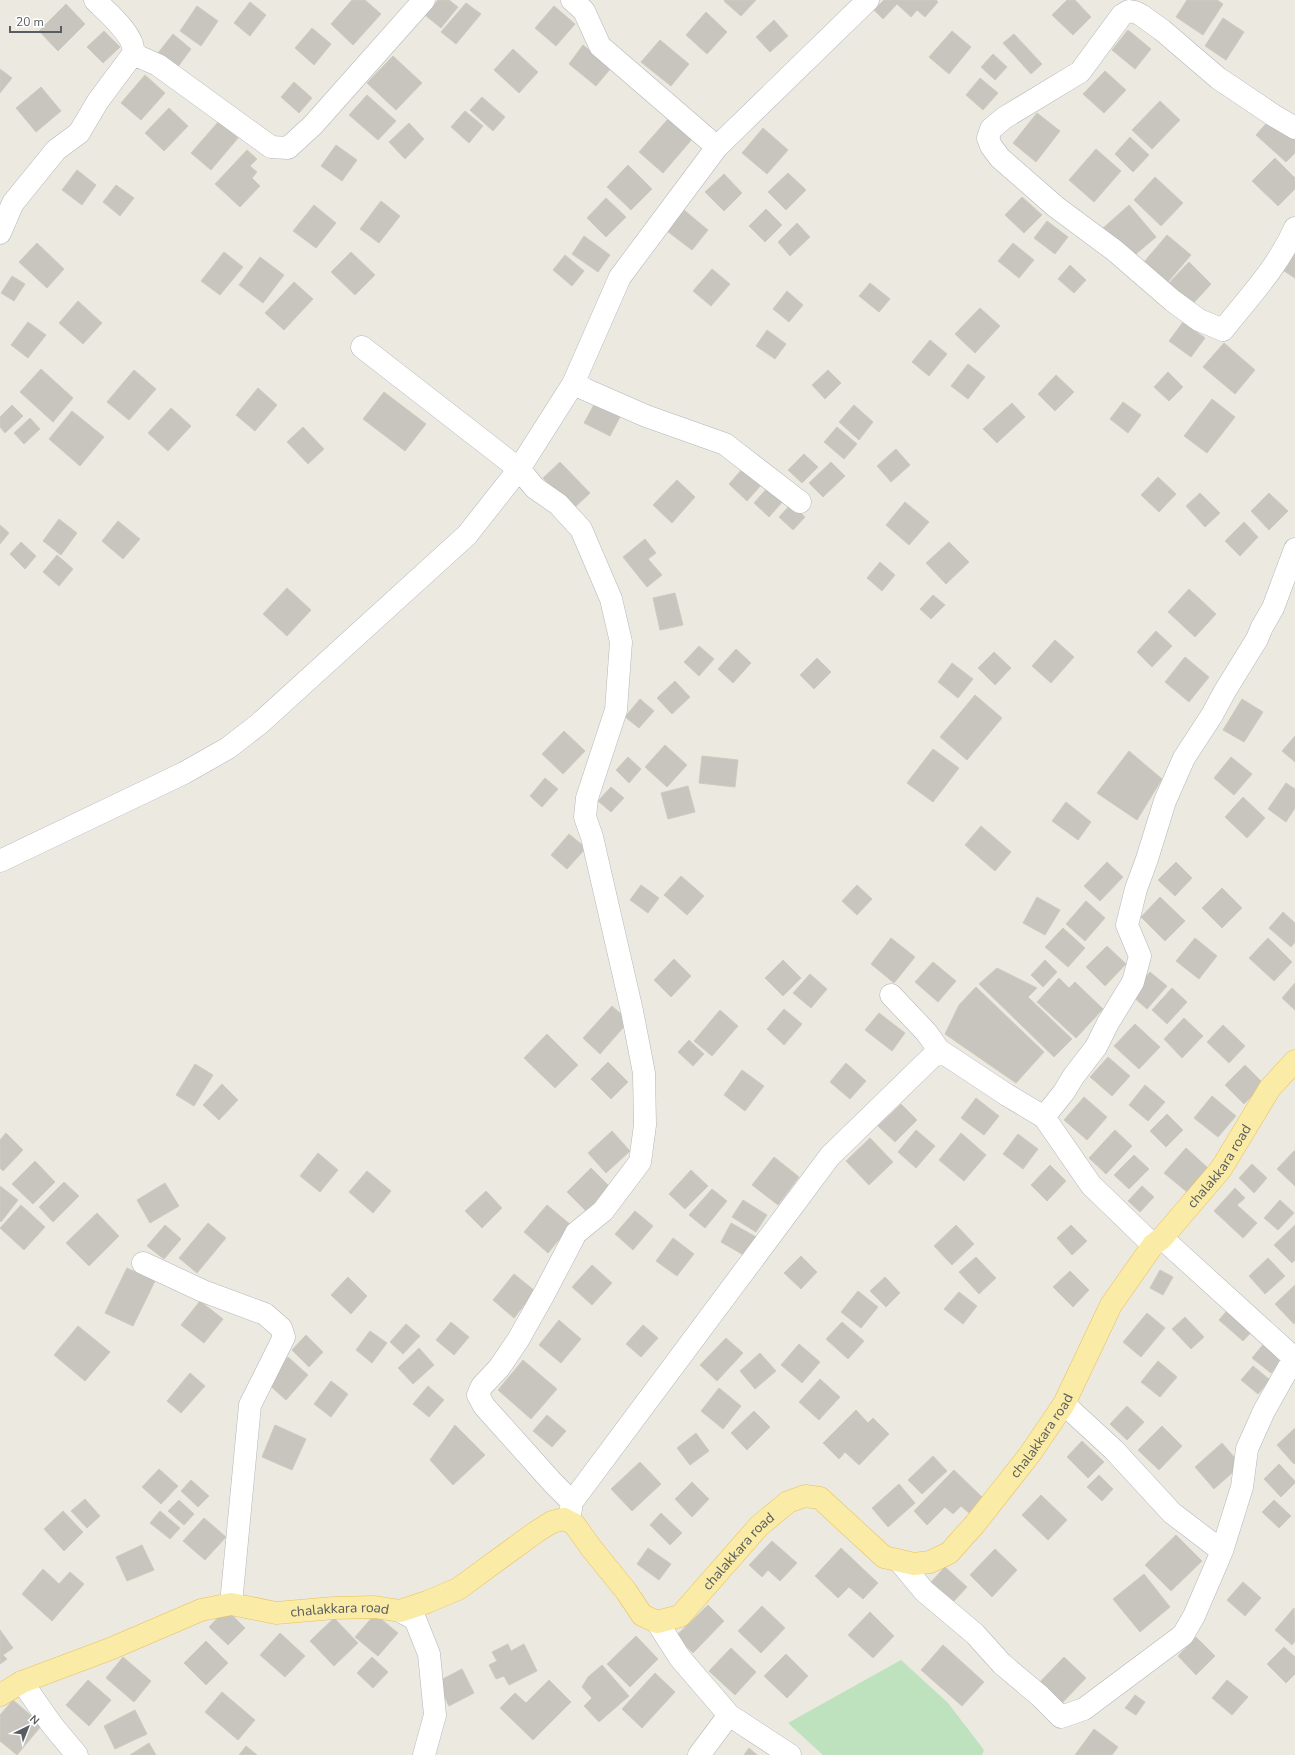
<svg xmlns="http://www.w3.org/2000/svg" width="1295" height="1755" viewBox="0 0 1295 1755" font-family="'Nunito Sans',sans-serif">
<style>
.green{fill:#bde2bd}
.building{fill:#c8c5bf;stroke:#cfcabf}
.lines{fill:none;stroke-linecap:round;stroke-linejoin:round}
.minor-casing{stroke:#b3b6ba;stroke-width:23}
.major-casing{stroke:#e9c05b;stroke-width:23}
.minor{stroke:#fff;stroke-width:22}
.major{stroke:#faeca6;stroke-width:22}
.labels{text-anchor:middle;stroke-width:3.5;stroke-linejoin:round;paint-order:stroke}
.street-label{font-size:14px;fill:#595c60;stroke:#fff}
</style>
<rect width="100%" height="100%" fill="#ebe9e0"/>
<!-- green -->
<path class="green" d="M901,1660L948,1703L984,1750L982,1755H823L788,1723Z"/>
<!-- building -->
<path class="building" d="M352,0H365L381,14L353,45L331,24Z
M438,0H449L458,7L441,28L425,15Z
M725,0H756L741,16L724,1Z
M884,0H936L938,2L925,17L917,10L911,17L897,4L883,19L874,10Z
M1067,0H1075L1091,17L1073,35L1052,15Z
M1187,0H1217L1223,4L1203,35L1176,17Z
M250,2L266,15L250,36L234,23Z
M466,3L481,14L456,44L441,32Z
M66,4L85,24L58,51L39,31Z
M197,6L218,21L201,46L180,31Z
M554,6L575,24L556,46L535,28Z
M706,12L727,32L707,54L686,35Z
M1223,18L1244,32L1226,60L1205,46Z
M774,20L788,36L770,52L756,37Z
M312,28L331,44L314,65L295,48Z
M1128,30L1151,49L1135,69L1112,50Z
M104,31L120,47L103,63L87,47Z
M952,31L971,47L949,74L929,57Z
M173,34L191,49L177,68L158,53Z
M1014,34L1042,64L1031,74L1003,43Z
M660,40L689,64L671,86L641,62Z
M583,45L611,68L596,86L569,64Z
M513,49L538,72L519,93L494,70Z
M993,54L1007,67L995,80L981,67Z
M393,56L422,83L396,110L367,83Z
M0,69L12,78L0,93Z
M1105,71L1126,90L1104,113L1083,94Z
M145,75L165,93L141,120L121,103Z
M980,78L998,93L983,110L966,95Z
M294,82L312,98L299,113L281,97Z
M41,87L61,111L36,132L16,108Z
M367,95L396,121L378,140L349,115Z
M482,97L505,117L493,131L470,110Z
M1160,101L1180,120L1152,149L1132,130Z
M169,108L188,126L164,151L145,133Z
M465,111L483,126L469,143L451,127Z
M1037,113L1060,131L1036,162L1013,143Z
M669,118L693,138L663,173L639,152Z
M1271,118L1295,140V153L1286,162L1256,135Z
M219,121L238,138L211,170L191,153Z
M409,123L424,139L405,159L389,142Z
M763,128L788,150L767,174L742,153Z
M1130,137L1149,155L1133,172L1115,154Z
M336,145L357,160L342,181L321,166Z
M1096,149L1121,171L1094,202L1069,180Z
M247,150L257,159L250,166L257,172L252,178L260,186L240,207L215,184Z
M1275,158L1295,178V189L1278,206L1252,181Z
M628,165L652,189L631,210L607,187Z
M77,170L96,185L82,205L62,190Z
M788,173L806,190L786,210L768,192Z
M724,174L742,193L724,211L705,192Z
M1155,177L1183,203L1161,226L1134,200Z
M116,185L134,198L120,216L103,202Z
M1022,197L1042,215L1024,233L1005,215Z
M606,198L626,217L606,237L587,218Z
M381,201L400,216L379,243L360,229Z
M314,205L336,223L316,248L293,231Z
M1129,205L1156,237L1129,260L1102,229Z
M766,209L782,225L765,242L749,226Z
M684,210L708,230L692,250L667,231Z
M1047,221L1068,237L1055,254L1034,238Z
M797,223L810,237L790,256L778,242Z
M1167,235L1191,255L1168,282L1144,262Z
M584,236L610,255L598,272L572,254Z
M37,243L64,269L47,288L19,262Z
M1013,243L1034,260L1019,278L998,261Z
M1295,250V278L1281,269Z
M224,252L243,267L220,295L201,281Z
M351,252L375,275L355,295L331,272Z
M565,255L584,271L572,286L553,270Z
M260,257L284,275L263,303L239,285Z
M1189,262L1211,284L1190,307L1167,285Z
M1070,265L1086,280L1074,293L1058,279Z
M712,269L730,284L711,306L693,291Z
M12,276L25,284L14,301L1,293Z
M294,282L313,299L284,330L265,313Z
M870,283L890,299L879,312L859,296Z
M787,291L803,305L789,322L773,309Z
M78,301L102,323L83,344L59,323Z
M980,308L1000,326L975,353L955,334Z
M28,322L46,335L28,358L11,345Z
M1183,322L1205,338L1191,357L1169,341Z
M767,330L786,344L775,359L756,346Z
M930,340L947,354L929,376L912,362Z
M1224,343L1255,370L1235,394L1203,367Z
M968,364L985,377L968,399L951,386Z
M41,369L73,398L53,422L20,392Z
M134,370L156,389L129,420L107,402Z
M828,370L841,383L825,399L812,385Z
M1168,372L1183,387L1169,401L1154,387Z
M1056,375L1074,392L1055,411L1038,394Z
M258,388L277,405L255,431L236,415Z
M384,392L426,424L405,451L363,419Z
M1212,399L1235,417L1207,453L1184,436Z
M596,401L621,415L610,436L584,423Z
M1123,402L1141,415L1128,433L1110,419Z
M1012,403L1025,417L997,443L983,429Z
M12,405L23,416L5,433L0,427V417Z
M854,405L873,422L859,440L839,422Z
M171,408L191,426L168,451L148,433Z
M72,411L104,437L80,466L49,439Z
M30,418L40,429L24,444L14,433Z
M303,427L324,449L308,464L287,442Z
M837,427L857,444L844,459L824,442Z
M896,449L910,465L891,482L877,466Z
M804,454L818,467L802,483L788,470Z
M560,462L590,493L573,509L543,478Z
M831,462L845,476L823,497L809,483Z
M744,467L762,484L747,501L729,484Z
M1158,477L1176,494L1159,512L1141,495Z
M677,480L695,497L672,523L653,505Z
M769,486L784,500L769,517L754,503Z
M1200,493L1220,513L1205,527L1186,506Z
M1269,493L1288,511L1269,530L1251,511Z
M905,502L929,522L909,545L886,525Z
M791,504L805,517L793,530L779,517Z
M59,519L77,533L61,555L43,541Z
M118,521L140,539L123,559L102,541Z
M1244,522L1258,537L1240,556L1225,541Z
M0,525L9,533L0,544Z
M645,539L656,553L648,559L662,575L647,587L623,557Z
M21,542L36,556L25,569L10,554Z
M949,542L969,562L946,584L926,563Z
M57,555L73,569L59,586L43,572Z
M880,562L895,575L882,591L867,578Z
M287,588L311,610L287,636L263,614Z
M1189,589L1216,614L1195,637L1168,612Z
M675,593L683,625L660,630L653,598Z
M933,595L945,605L931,619L920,609Z
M1156,631L1172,646L1152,667L1137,652Z
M1055,640L1074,657L1051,683L1032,666Z
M699,646L714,659L699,676L684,662Z
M736,649L751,663L733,683L718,669Z
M994,652L1011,668L995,685L978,668Z
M1185,657L1209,677L1189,702L1165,682Z
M817,658L831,672L814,689L800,675Z
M952,663L973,679L958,698L938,682Z
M675,681L690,697L672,714L657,698Z
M975,695L1002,718L967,760L940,737Z
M640,699L654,711L639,728L625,717Z
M1242,699L1263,712L1244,742L1223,730Z
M564,731L585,751L563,774L542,754Z
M1295,736V762L1282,751Z
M665,745L687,765L667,787L645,767Z
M933,749L959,768L933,802L907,783Z
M1129,751L1162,779L1137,820L1097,793Z
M702,756L738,760L735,787L699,783Z
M628,757L641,769L629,783L616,770Z
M1231,757L1252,774L1234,795L1214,778Z
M545,778L558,789L542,807L530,796Z
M1286,783L1295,789V808L1286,822L1268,809Z
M688,786L695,812L668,819L661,793Z
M611,787L624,798L611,812L598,801Z
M1243,797L1265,818L1247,838L1225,817Z
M1066,802L1091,822L1078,840L1052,821Z
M981,826L1011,852L995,871L965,845Z
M569,834L586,848L567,869L551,855Z
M1107,862L1123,877L1100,901L1084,886Z
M1176,862L1192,878L1175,896L1158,880Z
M681,876L704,896L687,915L664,895Z
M641,885L659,898L648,913L630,900Z
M857,885L872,899L857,915L842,901Z
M1222,888L1242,908L1222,928L1202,908Z
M1037,897L1060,910L1045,935L1023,923Z
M1160,897L1185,921L1165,941L1141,917Z
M1086,901L1105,918L1085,941L1066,924Z
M1283,912L1295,923V942L1291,947L1269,928Z
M1063,928L1085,948L1068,967L1045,947Z
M891,938L915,957L894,983L871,964Z
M1195,938L1217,956L1199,979L1176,961Z
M1268,938L1292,962L1274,981L1249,958Z
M1107,946L1126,964L1105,986L1086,967Z
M674,959L691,976L671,997L654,980Z
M783,960L801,978L783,996L765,978Z
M1045,960L1057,972L1043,987L1031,975Z
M933,962L956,981L938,1002L915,982Z
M997,968L1037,988L1028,997L1072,1039L1054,1057L979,984Z
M1150,972L1167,986L1147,1009L1131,995Z
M810,974L827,989L811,1008L793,993Z
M1059,978L1069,988L1075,982L1103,1009L1076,1038L1037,1002Z
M1295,983V1010L1282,998Z
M976,987L1044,1052L1016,1083L945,1034L959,1005Z
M1172,988L1187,1002L1167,1024L1152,1010Z
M612,1006L629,1021L600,1054L583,1038Z
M784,1009L802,1024L784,1045L767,1029Z
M720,1010L738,1026L712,1056L694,1041Z
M879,1013L905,1033L892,1051L865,1030Z
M1184,1018L1203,1036L1182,1058L1164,1039Z
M1135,1024L1160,1047L1139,1069L1114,1046Z
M1223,1025L1245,1046L1229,1063L1207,1042Z
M547,1034L578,1065L555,1088L524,1058Z
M689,1040L704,1054L693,1066L678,1052Z
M1108,1057L1130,1076L1112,1096L1090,1077Z
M608,1062L628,1082L611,1099L591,1079Z
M846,1063L866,1081L850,1099L830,1082Z
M195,1064L213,1075L194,1106L176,1095Z
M1245,1065L1264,1084L1244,1104L1225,1085Z
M742,1070L764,1086L745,1111L724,1095Z
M222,1084L238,1100L219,1120L203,1105Z
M1145,1085L1165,1102L1148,1121L1129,1105Z
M1212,1096L1236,1116L1218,1137L1194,1118Z
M1084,1097L1107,1117L1087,1140L1064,1120Z
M976,1098L999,1116L984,1135L961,1118Z
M901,1104L917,1120L895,1142L878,1126Z
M1167,1114L1183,1130L1166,1147L1150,1131Z
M916,1130L935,1146L916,1168L898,1152Z
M1115,1130L1132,1146L1106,1174L1089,1158Z
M612,1131L630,1151L606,1173L588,1153Z
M6,1133L23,1150L3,1171L0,1168V1140Z
M961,1133L986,1155L964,1181L939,1160Z
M1018,1134L1038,1149L1023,1169L1003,1154Z
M870,1138L893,1162L869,1185L846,1161Z
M1186,1148L1208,1168L1187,1192L1164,1173Z
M1294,1151H1295V1186L1277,1169Z
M318,1153L338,1170L320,1192L300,1176Z
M1134,1155L1149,1169L1129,1189L1114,1175Z
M774,1157L799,1177L778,1205L752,1185Z
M35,1161L55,1182L33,1204L12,1184Z
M1252,1164L1267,1178L1254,1193L1239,1178Z
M1050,1165L1066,1181L1047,1201L1031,1185Z
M591,1168L610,1187L586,1211L567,1192Z
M691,1170L708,1186L685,1209L669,1194Z
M367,1171L391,1191L373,1213L349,1192Z
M64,1182L79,1196L53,1222L39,1207Z
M165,1183L179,1206L150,1223L137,1200Z
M0,1186L18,1200L1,1222L0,1221Z
M1142,1186L1154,1197L1140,1212L1128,1201Z
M1235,1188L1245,1198L1237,1205L1257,1223L1243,1238L1214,1211Z
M712,1189L727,1201L705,1228L689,1215Z
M486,1191L502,1208L482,1228L465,1211Z
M743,1200L767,1215L756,1232L732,1217Z
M1280,1200L1294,1213L1278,1230L1264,1218Z
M21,1205L45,1227L24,1250L0,1228Z
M547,1205L571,1225L548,1253L524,1232Z
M635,1211L653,1226L633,1250L615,1234Z
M97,1213L119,1236L89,1266L66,1243Z
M208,1223L226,1238L197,1273L179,1258Z
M731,1223L758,1238L747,1257L721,1242Z
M165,1225L181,1239L164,1259L147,1246Z
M956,1225L974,1244L952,1265L934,1246Z
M1071,1225L1087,1241L1072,1255L1057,1238Z
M1295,1225V1260L1292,1263L1274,1245Z
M673,1238L694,1254L677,1276L656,1261Z
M801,1256L817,1272L801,1289L784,1273Z
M976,1257L996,1278L979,1294L959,1272Z
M1268,1258L1285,1276L1265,1294L1249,1276Z
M592,1265L612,1283L592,1305L572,1287Z
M127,1268L155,1281L133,1326L105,1313Z
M1160,1270L1173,1277L1163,1295L1150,1288Z
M1070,1271L1089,1290L1073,1307L1053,1287Z
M514,1274L535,1291L514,1318L493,1300Z
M348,1277L367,1296L351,1314L331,1295Z
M885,1277L900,1293L886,1307L870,1291Z
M1295,1285V1322L1294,1324L1275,1304Z
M858,1291L878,1307L861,1328L841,1312Z
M959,1292L977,1306L963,1324L944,1309Z
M200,1301L223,1319L204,1343L181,1325Z
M1230,1307L1254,1329L1243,1341L1219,1320Z
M1147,1313L1165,1328L1141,1357L1123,1342Z
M1185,1317L1204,1337L1191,1349L1172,1329Z
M559,1320L581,1339L561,1363L539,1345Z
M451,1322L469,1337L454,1355L436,1340Z
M842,1322L864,1341L848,1359L826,1339Z
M406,1324L420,1336L403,1354L390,1342Z
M643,1325L658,1338L641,1357L626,1344Z
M78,1326L110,1352L85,1381L54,1355Z
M370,1331L387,1343L372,1363L356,1350Z
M306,1335L323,1352L309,1367L292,1350Z
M726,1338L743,1353L717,1381L700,1365Z
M1266,1341L1284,1357L1271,1373L1252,1358Z
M799,1344L820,1362L802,1383L781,1365Z
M419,1348L434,1365L413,1384L398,1368Z
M760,1353L776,1371L755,1389L740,1371Z
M288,1357L308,1375L286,1400L266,1382Z
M523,1360L557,1389L531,1419L498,1390Z
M1158,1361L1177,1377L1160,1397L1141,1382Z
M1253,1366L1270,1380L1258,1394L1241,1380Z
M190,1373L205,1386L181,1413L167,1401Z
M820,1379L840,1397L819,1420L799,1402Z
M331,1381L348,1394L331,1417L314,1404Z
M428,1386L444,1400L429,1417L413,1404Z
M719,1388L741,1406L723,1429L701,1411Z
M1127,1406L1144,1422L1127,1440L1110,1424Z
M856,1410L868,1423L873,1418L889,1434L859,1465L845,1452L839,1459L823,1443Z
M754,1411L770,1427L747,1450L731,1433Z
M547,1415L566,1431L552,1447L533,1431Z
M275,1425L306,1439L292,1470L262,1457Z
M455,1425L485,1455L453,1485L430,1460Z
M1162,1426L1182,1446L1159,1470L1138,1450Z
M1295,1428V1463L1294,1464L1277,1445Z
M696,1433L709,1451L690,1465L677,1448Z
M1082,1441L1104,1462L1088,1478L1067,1457Z
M1222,1443L1241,1465L1214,1489L1195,1467Z
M933,1456L947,1471L922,1494L908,1480Z
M640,1462L661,1484L632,1511L611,1489Z
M1279,1464L1295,1481V1483L1281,1497L1264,1479Z
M159,1469L178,1486L161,1504L142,1487Z
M954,1470L983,1498L969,1513L961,1506L953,1514L945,1507L927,1525L914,1511Z
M1099,1475L1113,1489L1102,1501L1087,1487Z
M191,1480L209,1496L198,1507L181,1491Z
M692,1482L709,1499L692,1517L675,1499Z
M899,1484L915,1503L888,1527L872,1508Z
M1041,1495L1067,1520L1048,1540L1022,1515Z
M85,1499L100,1516L87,1528L71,1511Z
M179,1500L194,1514L184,1525L168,1511Z
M1274,1500L1291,1516L1279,1528L1262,1512Z
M63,1511L83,1532L64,1551L44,1529Z
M160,1511L180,1528L170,1539L150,1523Z
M661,1513L682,1533L670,1545L650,1525Z
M204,1518L226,1537L205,1560L183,1541Z
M1176,1535L1202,1561L1171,1591L1145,1565Z
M772,1541L797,1563L780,1581L768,1570L762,1577L749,1565Z
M142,1545L154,1570L127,1581L116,1557Z
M648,1548L671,1564L659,1580L637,1564Z
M841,1548L878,1583L863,1599L849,1587L838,1598L815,1576Z
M995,1549L1017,1570L992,1597L970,1575Z
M945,1567L967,1587L953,1602L931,1582Z
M43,1569L59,1584L70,1572L84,1584L52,1621L22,1594Z
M1144,1574L1170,1607L1140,1632L1113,1599Z
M1243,1582L1261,1598L1245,1616L1227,1600Z
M708,1605L724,1621L693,1653L676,1636Z
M762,1606L785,1628L761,1653L738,1631Z
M1294,1608L1295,1641L1292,1645L1275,1630Z
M226,1609L245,1628L228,1645L209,1627Z
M870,1612L894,1636L873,1658L848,1635Z
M375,1614L398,1633L378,1656L355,1637Z
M334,1618L358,1643L334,1666L310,1641Z
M0,1630L13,1648L3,1655L7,1659L0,1664Z
M280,1633L305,1656L285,1677L260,1655Z
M636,1636L658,1659L630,1687L607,1664Z
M1196,1637L1215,1656L1196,1675L1178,1656Z
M206,1641L228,1663L206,1685L184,1663Z
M508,1644L511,1651L524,1644L537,1671L509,1685L504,1676L496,1679L489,1665L497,1661L492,1652Z
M943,1645L984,1682L962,1706L921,1670Z
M1284,1647L1295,1657V1674L1286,1683L1267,1664Z
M731,1648L756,1672L735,1695L709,1671Z
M786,1654L808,1676L787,1698L764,1676Z
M123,1657L151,1681L134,1702L106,1678Z
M372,1657L388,1672L373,1688L357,1673Z
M1064,1657L1086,1678L1060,1705L1038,1684Z
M602,1665L629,1696L599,1722L584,1706L592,1698L582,1687L588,1677Z
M462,1669L474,1693L449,1706L437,1682Z
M655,1673L675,1692L642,1728L622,1709Z
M88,1680L111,1700L89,1726L66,1705Z
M549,1680L571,1702L533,1740L500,1708L515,1693L526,1703Z
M1227,1680L1248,1697L1232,1715L1212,1698Z
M222,1692L255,1720L238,1740L205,1712Z
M1135,1695L1145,1702L1136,1715L1125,1708Z
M13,1700L42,1725L17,1755L0,1741V1715Z
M135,1710L147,1734L115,1749L104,1726Z
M1094,1729L1118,1747L1112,1755H1075Z
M149,1743L156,1755H130Z
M246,1746L257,1755H239Z
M749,1748L757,1755H744Z"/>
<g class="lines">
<defs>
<path id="minor" d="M572,0L584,11L600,46L717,147
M133,54L158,65L271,147L288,148L313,125L424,0
M1295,128L1273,115L1218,78L1162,30L1141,15L1135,12L1129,11L1122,15L1080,72L1004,118L991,129L988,138L991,146L1000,158L1056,207L1114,250L1173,301L1199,320L1223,330C1249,297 1278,267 1295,228
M0,233L13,203L56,150L79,133L98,101L133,54C137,37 107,12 95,0
M362,347L519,469L535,488L558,504L581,529L611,599L621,642L616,710L587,798L585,817L592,837L632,1011L644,1073L645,1125L640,1162L603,1211L576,1233L544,1294L518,1340L499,1368L482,1386L478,1395L484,1406L553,1483L572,1502
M573,384L646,416L725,444L800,502
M0,861L184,773L228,748L259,724L467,535L519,469L573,384L620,277L717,147L868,0
M891,995L926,1032L939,1050L1007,1095L1044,1117
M1153,1245L1091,1185L1044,1117L1064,1092L1073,1077L1096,1047L1108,1023L1133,982L1140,956L1127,925L1136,889L1147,859L1165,801L1184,758L1212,715L1225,691L1257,639L1262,627L1273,608L1295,549
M143,1263L203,1291L265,1314L281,1328L284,1337L250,1405L231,1604
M1064,1404L1114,1450L1172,1513L1222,1551
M570,1515L572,1502L830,1156L939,1050
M900,1562L924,1591L975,1634L1002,1664L1040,1696L1061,1717L1084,1709L1183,1635L1194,1616L1222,1551L1242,1487L1247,1449L1264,1411L1294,1358L1162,1238
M400,1611L415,1619L429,1654L435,1715L424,1755
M657,1622L680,1658L729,1715L790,1755
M22,1682L52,1725L77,1755
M699,1755L729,1715"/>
<g id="major">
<path id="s1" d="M0,1695L22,1682L110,1649L201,1610L231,1604L276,1613L334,1608L375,1607L400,1611L427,1602L458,1589L536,1532L552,1522L564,1519L574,1524L592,1549L626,1591L642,1615L657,1622L680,1616L759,1526L788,1502L805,1496L820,1498L884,1557L914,1564L930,1562L949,1553L975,1524L1030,1454L1064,1404L1111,1305L1153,1245L1162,1238L1221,1169L1270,1088L1295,1061"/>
</g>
</defs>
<!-- minor casing -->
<use href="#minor" class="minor-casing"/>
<!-- major casing -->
<use href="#major" class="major-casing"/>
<!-- minor -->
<use href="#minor" class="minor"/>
<!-- major -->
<use href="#major" class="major"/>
</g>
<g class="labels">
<!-- street labels -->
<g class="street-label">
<text dy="5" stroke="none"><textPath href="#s1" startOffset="1595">chalakkara road</textPath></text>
<text dy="5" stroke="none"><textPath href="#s1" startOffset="1270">chalakkara road</textPath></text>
<text dy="5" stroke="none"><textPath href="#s1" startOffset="862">chalakkara road</textPath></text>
<text dy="5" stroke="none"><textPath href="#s1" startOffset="359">chalakkara road</textPath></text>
</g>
</g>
<!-- north arrow -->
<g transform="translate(28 1727) rotate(43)" stroke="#ffffff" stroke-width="3" paint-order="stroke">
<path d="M0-3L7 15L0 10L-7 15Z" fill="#595c60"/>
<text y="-6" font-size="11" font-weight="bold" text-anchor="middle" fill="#595c60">N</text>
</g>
<!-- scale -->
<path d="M10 26v6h51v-6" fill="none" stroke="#595c60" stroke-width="2"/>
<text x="16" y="26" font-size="12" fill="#595c60" stroke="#ffffff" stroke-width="3" paint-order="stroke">20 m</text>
</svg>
